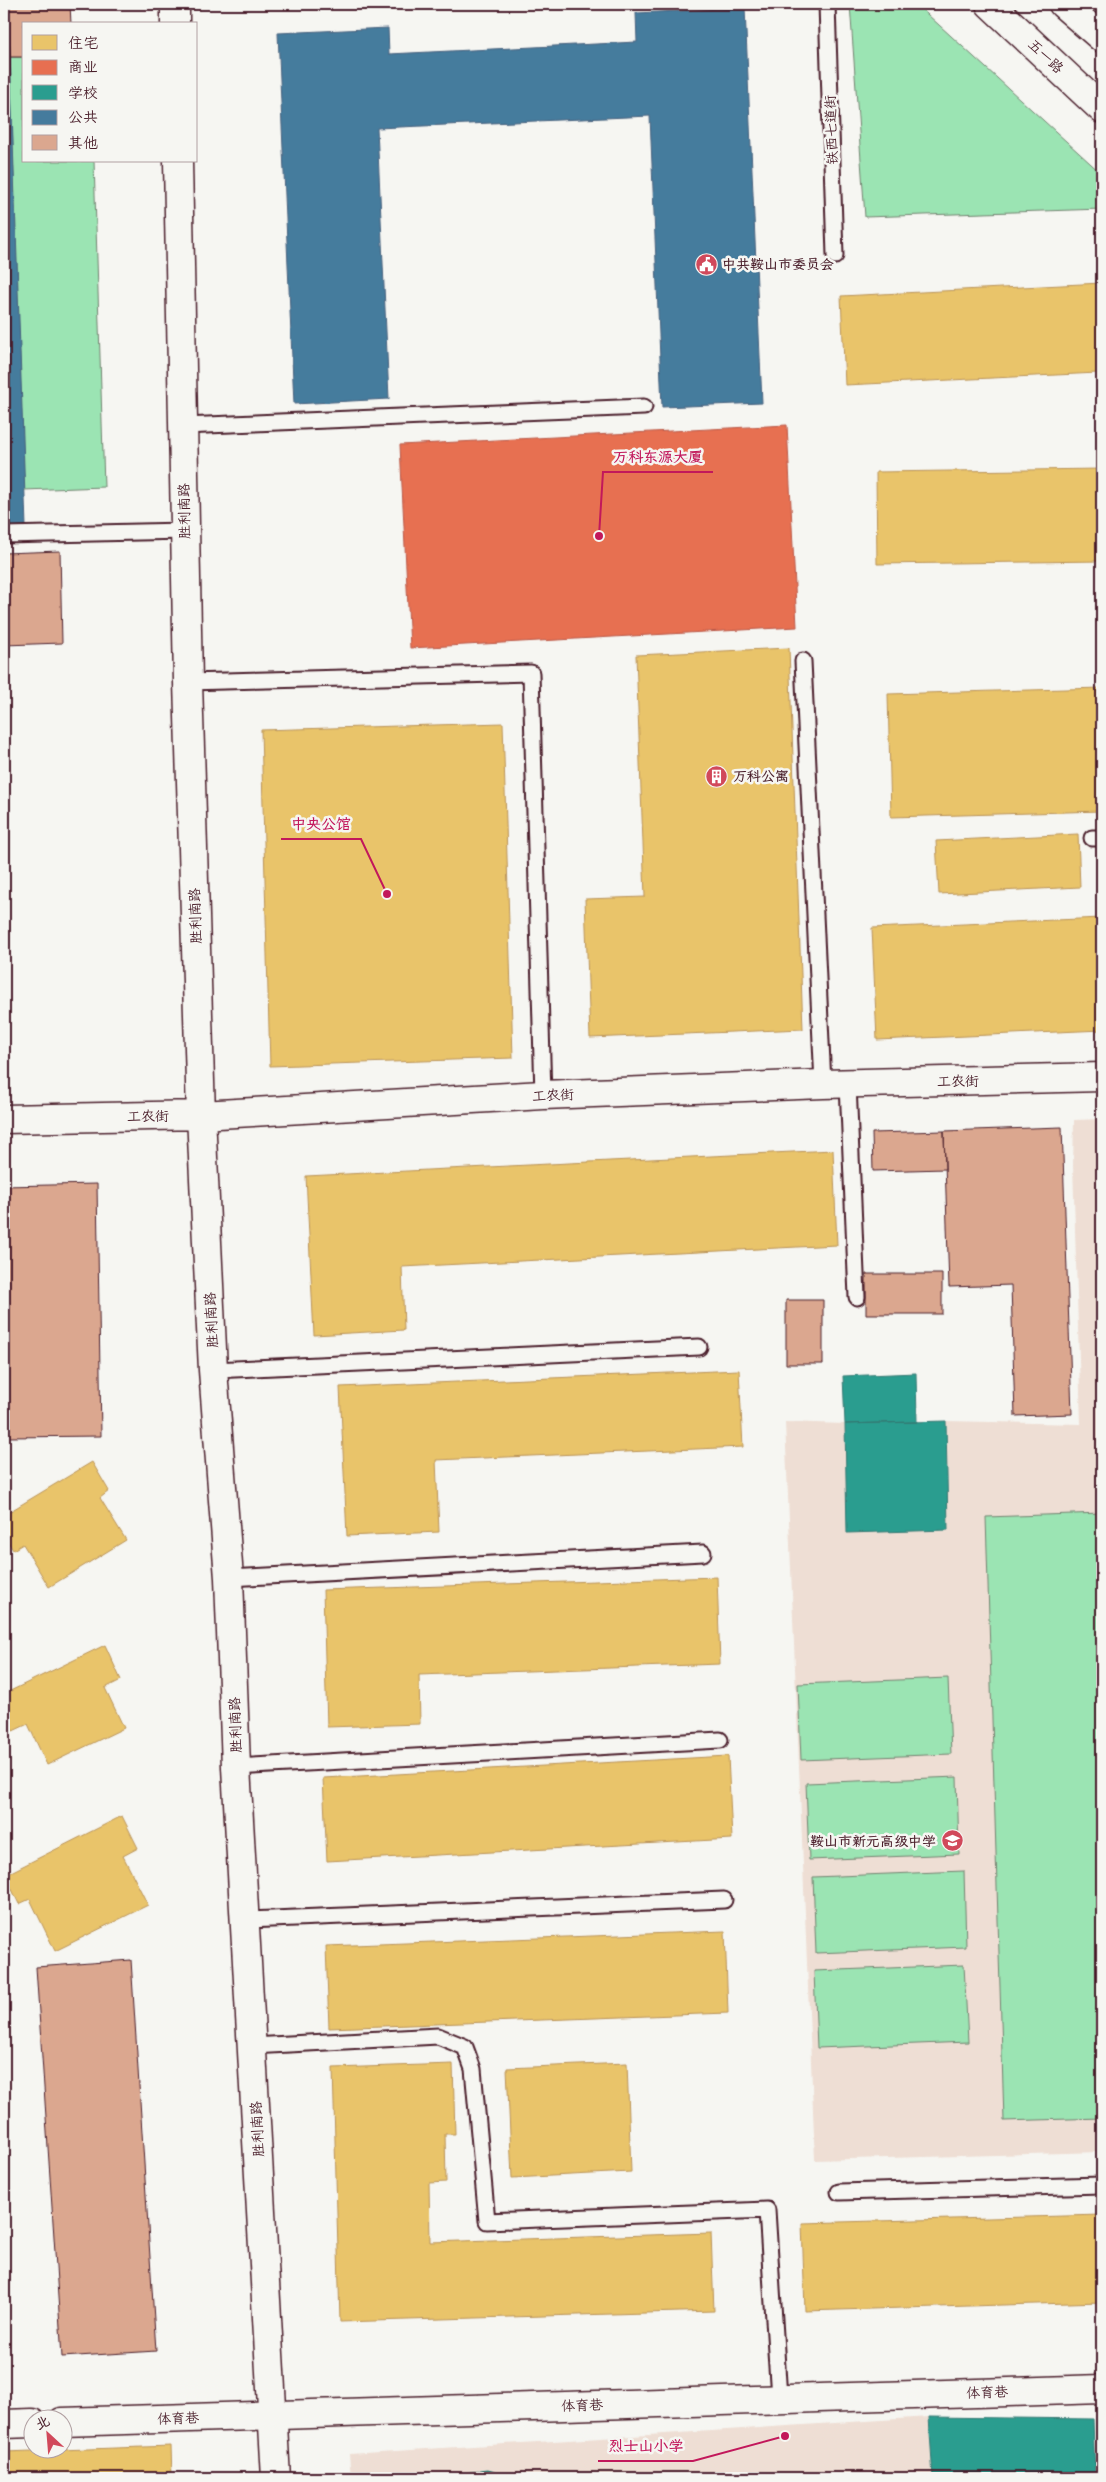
<svg xmlns="http://www.w3.org/2000/svg" width="1106" height="2482" viewBox="0 0 1106 2482" font-family="'Shantell Sans','LXGW WenKai TC',sans-serif">
<style>
.built{fill:#eeded4}
.green{fill:#9be4b3;stroke:#72826f}
.homes{fill:#e9c46a;stroke:#b99257}
.shops{fill:#e76f51;stroke:#b85746}
.schools{fill:#2a9d8f;stroke:#347771}
.public{fill:#457b9d;stroke:#465f7b}
.building{fill:#dba78f;stroke:#4a1f2b}
.lines{fill:none;stroke-linecap:round;stroke-linejoin:round}
.lane-casing{stroke:#4a1f2b;stroke-width:19}
.street-casing{stroke:#4a1f2b;stroke-width:31}
.secondary-casing{stroke:#4a1f2b;stroke-width:31}
.lane{stroke:#f6f6f2;stroke-width:15}
.street{stroke:#f6f6f2;stroke-width:28}
.secondary{stroke:#f6f6f2;stroke-width:28}
.labels{text-anchor:middle;stroke-width:5;stroke-linejoin:round;paint-order:stroke}
.street-label{font-size:14px;fill:#4a1f2b;stroke:#f6f6f2}
.poi-label{font-size:14px;font-weight:bold;fill:#4a1f2b;stroke:#f6f6f2;text-anchor:start}
.leader{fill:none;stroke:#c2185b;stroke-width:2}
.callout-dot{fill:#c2185b;stroke:#f6f6f2;stroke-width:2}
.callout-label{font-size:15px;text-anchor:middle;font-weight:bold;fill:#c2185b;stroke:#f6f6f2;stroke-width:5;stroke-linejoin:round;paint-order:stroke}
</style>
<rect width="100%" height="100%" fill="#f6f6f2"/>
<filter id="ink" filterUnits="userSpaceOnUse"><feTurbulence type="fractalNoise" baseFrequency=".02" numOctaves="2"/><feDisplacementMap in="SourceGraphic" scale="10" xChannelSelector="R" yChannelSelector="G"/><feConvolveMatrix kernelMatrix="1 2 1 2 8 2 1 2 1" color-interpolation-filters="sRGB"/></filter>
<g filter="url(#ink)">
<!-- built -->
<path class="built" d="M1102,1119V2152L815,2160L785,1422L845,1424L946,1421L1081,1424L1073,1165L1074,1120Z
M929,2417L933,2478H351L349,2454Z"/>
<!-- green -->
<path class="green" d="M850,4H916L1102,174V209L865,217Z
M10,57H24V161H94L104,487L24,490Z
M1102,1513V2118L1004,2121L986,1517Z
M948,1678L951,1754L801,1760L798,1684Z
M957,1777L959,1854L809,1860L806,1783Z
M964,1871L966,1947L816,1953L813,1877Z
M964,1965L968,2042L817,2048L814,1971Z"/>
<!-- homes -->
<path class="homes" d="M1102,283V377L1098,373L845,385L841,296Z
M1102,469V561L877,564L876,472Z
M789,648L803,1029L590,1038L585,899L645,897L636,655Z
M1102,688V811L891,817L888,694Z
M503,723L513,1058L270,1066L261,730Z
M1078,834L1080,887L939,894L936,841Z
M1102,918V1030L877,1040L872,928Z
M833,1150L837,1245L402,1267L404,1330L314,1335L306,1176Z
M739,1370L743,1447L436,1460L439,1532L347,1536L340,1387Z
M92,1462L109,1491L100,1498L126,1540L49,1587L23,1544L13,1550L4,1535V1515Z
M717,1577L720,1664L419,1675L420,1724L327,1727L323,1590Z
M105,1645L121,1680L105,1688L124,1728L47,1765L28,1724L13,1731L4,1712V1694Z
M728,1756L732,1839L327,1861L323,1778Z
M122,1816L138,1848L123,1856L148,1905L55,1951L30,1899L19,1904L5,1875Z
M725,1931L728,2013L329,2028L326,1946Z
M627,2063L631,2172L512,2178L507,2068Z
M453,2064L455,2134H445L446,2182L429,2183L430,2242L711,2233L714,2311L340,2322L333,2068Z
M1102,2215V2302L805,2311L802,2223Z
M171,2446L172,2478H4V2452Z"/>
<!-- shops -->
<path class="shops" d="M787,425L797,627L410,648L400,445Z"/>
<!-- schools -->
<path class="schools" d="M1097,1274H1102V1408H1100Z
M916,1373L917,1422L845,1424L843,1376Z
M946,1421L948,1530L847,1533L845,1424Z
M929,2417L1093,2419L1095,2478H933Z
M488,2470L516,2478H453L463,2473Z
M881,2474V2478H784Z"/>
<!-- public -->
<path class="public" d="M745,8L762,403L662,407L650,116L377,128L389,399L294,404L278,33L388,28L389,54L637,42L636,13Z
M9,23L26,527L4,528V24Z"/>
<!-- building -->
<path class="building" d="M8,4H70L71,24H24V57H10Z
M60,551L62,643L4,645V553Z
M1062,1127L1072,1414L1015,1416L1011,1285L949,1287L944,1131Z
M944,1131L945,1169L873,1171L872,1133Z
M97,1184L101,1436L8,1437L6,1307H4V1186Z
M866,1274H942V1314H866Z
M786,1300H823V1364H786Z
M131,1960L156,2351L62,2357L36,1967Z"/>
<g class="lines">
<defs>
<path id="lane" d="M827,4L835,256
M183,426L644,407
M4,535L185,531
M803,661L823,1084
M188,682L531,673L543,1095
M1092,838H1102
M848,1084L857,1297
M213,1370L699,1347
M229,1578L703,1553
M236,1767L720,1740
M247,1920L724,1900
M252,2046L438,2036L465,2047L473,2069L487,2221L767,2210L779,2398
M839,2192L1102,2185"/>
<path id="street" d="M62,2422L1102,2389
M4,2424L32,2423"/>
<path id="secondary" d="M175,4V24
M990,4L1102,109
M1063,4L1102,38
M178,161L188,682L201,1115L213,1370L229,1578L236,1767L276,2478
M4,1119L201,1115L543,1095L823,1084L1102,1077"/>
</defs>
<!-- lane casing -->
<use href="#lane" class="lane-casing"/>
<!-- street casing -->
<use href="#street" class="street-casing"/>
<!-- secondary casing -->
<use href="#secondary" class="secondary-casing"/>
<!-- lane -->
<use href="#lane" class="lane"/>
<!-- street -->
<use href="#street" class="street"/>
<!-- secondary -->
<use href="#secondary" class="secondary"/>
</g>
</g>
<!-- icons -->
<defs>
<symbol id="civic-disc" viewBox="-11 -11 22 22"><circle r="9.5" fill="#d1495b" stroke="#f6f6f2"/><path d="M-.6-6.5H3V-4.5H.6V-3L4-1V1h2V6H-6V1h2V-1L-.6-3ZM-1.2 2.5V6h2.4V2.5Z" fill="#fff"/></symbol>
<symbol id="building-disc" viewBox="-11 -11 22 22"><circle r="9.5" fill="#d1495b" stroke="#f6f6f2"/><path d="M-4-6H4V6H1V3H-1V6H-4ZM-2.5-4.3h1.7v1.8h-1.7ZM.8-4.3h1.7v1.8H.8ZM-2.5-1h1.7V.8h-1.7ZM.8-1h1.7V.8H.8Z" fill="#fff"/></symbol>
<symbol id="school-disc" viewBox="-11 -11 22 22"><circle r="9.5" fill="#d1495b" stroke="#f6f6f2"/><path d="M0-5L7-2L0 1L-7-2ZM-4 1L0 2.5L4 1V4Q0 6-4 4Z" fill="#fff"/></symbol>
</defs>
<g fill-rule="evenodd">
<use href="#civic-disc" x="694" y="252" width="25" height="25"/>
<use href="#building-disc" x="704" y="764" width="25" height="25"/>
<use href="#school-disc" x="940" y="1828" width="25" height="25"/>
</g>
<g class="labels">
<!-- street labels -->
<g class="street-label">
<text transform="translate(1046 56) rotate(43)" y="5">五一路</text>
<text transform="translate(831 130) rotate(-92)" y="5">铁西七道街</text>
<text transform="translate(184 511) rotate(-91)" y="5">胜利南路</text>
<text transform="translate(195 916) rotate(-92)" y="5">胜利南路</text>
<text transform="translate(958 1081) rotate(-1)" y="5">工农街</text>
<text transform="translate(553 1095) rotate(-3)" y="5">工农街</text>
<text transform="translate(148 1116) rotate(-1)" y="5">工农街</text>
<text transform="translate(211 1320) rotate(-93)" y="5">胜利南路</text>
<text transform="translate(235 1725) rotate(-92)" y="5">胜利南路</text>
<text transform="translate(257 2129) rotate(-93)" y="5">胜利南路</text>
<text transform="translate(987 2392) rotate(-2)" y="5">体育巷</text>
<text transform="translate(582 2405) rotate(-2)" y="5">体育巷</text>
<text transform="translate(178 2418) rotate(-2)" y="5">体育巷</text>
</g>
<!-- poi labels -->
<g class="poi-label">
<text x="722" y="269">中共鞍山市委员会</text>
<text x="733" y="781">万科公寓</text>
<text x="936" y="1846" text-anchor="end">鞍山市新元高级中学</text>
</g>
</g>
<!-- callouts -->
<path class="leader" d="M599 536L603 472H713M387 894L361 839H281M785 2436L693 2461H598"/>
<g class="callout-dot">
<circle cx="599" cy="536" r="5"/>
<circle cx="387" cy="894" r="5"/>
<circle cx="785" cy="2436" r="5"/>
</g>
<g class="callout-label">
<text x="658" y="462">万科东源大厦</text>
<text x="321" y="829">中央公馆</text>
<text x="646" y="2451">烈士山小学</text>
</g>
<!-- margin -->
<rect width="1106" height="2482" fill="none" stroke="#f6f6f2" stroke-width="20"/>
<rect x="10" y="10" width="1086" height="2462" fill="none" stroke="#4a1f2b" stroke-width="2" filter="url(#ink)"/>
<!-- legend -->
<rect x="22" y="22" width="175" height="140" fill="#f6f6f2" stroke="#b1a0a2"/>
<rect x="32" y="35" width="25" height="15" fill="#e9c46a" stroke="#b1a0a2"/>
<text x="68" y="48" font-size="15" fill="#4a1f2b">住宅</text>
<rect x="32" y="60" width="25" height="15" fill="#e76f51" stroke="#b1a0a2"/>
<text x="68" y="72" font-size="15" fill="#4a1f2b">商业</text>
<rect x="32" y="85" width="25" height="15" fill="#2a9d8f" stroke="#b1a0a2"/>
<text x="68" y="98" font-size="15" fill="#4a1f2b">学校</text>
<rect x="32" y="110" width="25" height="15" fill="#457b9d" stroke="#b1a0a2"/>
<text x="68" y="122" font-size="15" fill="#4a1f2b">公共</text>
<rect x="32" y="135" width="25" height="15" fill="#dba78f" stroke="#b1a0a2"/>
<text x="68" y="148" font-size="15" fill="#4a1f2b">其他</text>
<!-- north arrow -->
<g transform="translate(48 2434) rotate(334)"><circle r="24" fill="#f6f6f2" stroke="#b1a0a2"/>
<path d="M0-4L9 19L0 12L-9 19Z" fill="#d1495b"/>
<text y="-8" font-size="14" font-weight="bold" text-anchor="middle" fill="#4a1f2b">北</text>
</g>
</svg>
